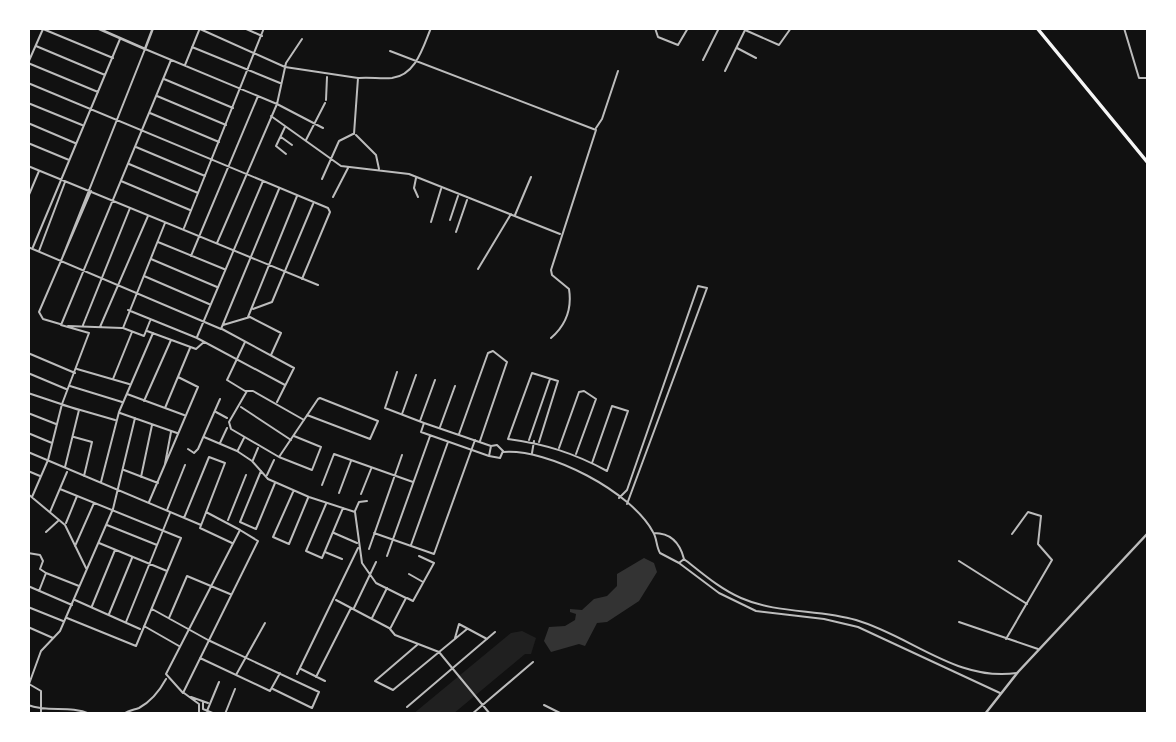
<svg xmlns="http://www.w3.org/2000/svg" width="1176" height="742" viewBox="0 0 1176 742" font-family="'Titillium Web',sans-serif">
<style>
.green{fill:#202020}
.water{fill:#333}
.lines{fill:none;stroke-linecap:round;stroke-linejoin:round}
.minor{stroke:#bcbcbc;stroke-width:2}
.tertiary{stroke:#bcbcbc;stroke-width:2.5}
.primary{stroke:#f5f5f5;stroke-width:3.5}
</style>
<rect width="100%" height="100%" fill="#111"/>
<!-- green -->
<path class="green" d="M522,631L536,638L531,654H525L453,714H413L511,633Z"/>
<!-- water -->
<path class="water" d="M644,558L654,563L657,572L639,601L607,622L597,623L585,646L579,644L551,652L544,641L549,627L565,626L575,620L576,614L570,612V609L582,610L594,599L607,596L617,586V574Z"/>
<g class="lines">
<!-- minor -->
<path class="minor" d="M244,28L262,36
M655,28L658,37L678,45L688,28
M1124,28L1139,78H1148
M43,29L113,58
M200,29L285,67L358,78L354,134
M745,30L779,45L791,28
M36,46L105,75
M192,47L280,83
M737,48L756,58
M390,51L596,130L551,270L552,275L569,289C572,308 566,325 551,338
M703,60L719,28
M28,63L98,92
M28,63L43,29
M185,65L200,28
M725,71L746,28
M359,78C370,77 381,79 392,78C416,75 423,47 431,28
M164,79L233,108
M28,83L328,208L330,212L302,279
M157,96L226,125
M326,100L327,77
M28,103L82,125
M150,113L219,142
M271,116L341,166L409,174L560,234
M28,123L75,143
M285,127L276,146L286,154
M596,128L602,119L618,71
M356,135L376,155L379,169
M281,137L292,145
M306,140L325,103
M28,143L69,160
M136,147L205,176
M129,164L198,193
M28,166L318,285
M416,178L414,188L418,197
M322,179L339,141L353,134
M121,181L190,210
M28,197L39,171
M333,197L348,168
M515,215L531,177
M450,220L458,196
M431,222L441,189
M184,228L264,28
M456,232L467,200
M158,242L224,269
M217,243L277,104L286,63L302,39
M28,247L221,329L279,189
M33,247L120,39
M39,251L65,182
M191,256L258,96
M151,259L217,287
M59,266L145,49L277,104L323,128
M478,269L511,214
M144,276L209,304
M253,309L272,302L313,204
M128,310L197,338L285,385
M248,317L297,196
M150,321L144,336L123,328L165,223
M60,324L43,319L39,312L91,191
M83,325L130,208
M223,325L250,317L281,333L271,355
M68,326L122,328
M100,327L148,216
M222,329L294,368L277,402
M147,331L196,349L204,342
M197,337L263,181
M245,342L227,380L245,391H253L304,420
M28,353L75,373
M77,369L129,384
M397,372L385,408L424,423
M28,373L66,389
M113,379L132,332
M70,386L122,402
M247,391L229,422L231,429L279,457L312,470L321,447L294,436
M28,393L79,410L65,467
M127,394L184,415
M144,401L171,340
M63,405L115,420
M241,407L291,440
M165,408L190,348
M216,412L227,418
M28,413L56,424
M120,413L177,433
M402,414L416,375
M420,421L435,380
M440,427L455,386
M28,433L52,443
M459,434L488,353L493,351L507,362L480,441
M74,437L92,442L84,476
M204,437L237,451L252,461L268,479L309,497L355,512L362,563L376,583L406,598L390,629L395,635L439,652L490,714
M529,440L550,379
M539,442L558,381L532,373L508,439C545,444 574,453 607,471L628,411L612,406L592,463
M220,443L227,428
M559,448L579,392L584,391L596,399L576,454
M188,449L194,453L198,449L220,399
M238,450L244,438
M28,452L201,525
M503,452C548,448 632,492 653,532C657,538 656,546 660,553L679,563L684,559C680,543 671,533 654,533
M532,453L534,441
M489,456L421,432L424,423L491,446L497,445L503,451L500,458L489,456L491,446
M279,457L318,399L320,398L378,421L370,439L307,415
M253,460L258,448
M165,464L171,432
M124,470L158,483
M28,471L40,476
M261,471L240,522L256,529L275,483
M267,475L274,460
M141,477L152,425
M101,482L119,412L153,333
M322,485L334,454L413,482
M60,489L181,538L136,646L67,618
M293,492L273,537L289,544L308,498
M339,493L351,461
M28,494L65,525L86,568
M361,494L371,469
M32,497L48,460L62,404L89,333L61,325L171,60
M619,498L627,490L698,286L707,288L627,504
M149,502L198,387L178,377
M326,504L306,551L322,558L343,508
M167,510L185,465
M355,511L359,502L367,501
M50,512L67,472
M206,512L240,530L166,674L183,693L258,541L240,530
M184,518L209,457L225,463L200,528L232,543
M228,520L246,475
M66,523L77,496
M107,525L157,545
M46,532L58,521
M334,533L357,543
M374,533L434,554L475,440
M99,543L167,571
M411,545L448,442
M75,546L94,503
M369,549L402,455
M325,552L342,559
M28,553L40,555L43,561L40,569L46,573
M387,556L430,436
M684,559C702,573 720,589 741,598C777,614 819,609 856,620C911,636 957,682 1017,673
M959,561L1027,604
M679,563L719,593L756,611L824,619L858,627L1000,693
M409,574L423,582
M28,586L72,605
M39,591L46,573L79,586
M407,598L413,601L434,563L419,556
M75,600L140,629
M336,600L389,628
M92,606L115,550
M28,607L63,621
M354,608L376,562
M152,609L208,640L319,692L312,708L273,689
M109,614L132,558
M169,618L187,576L230,594
M372,618L387,588
M126,622L170,513
M959,622L1038,649
M144,626L179,646
M28,627L53,638
M455,638L459,624L487,639
M1006,639L1052,560L1038,544L1041,516L1028,512L1012,534
M417,645L375,681L393,690L467,629
M200,658L270,691L280,673
M301,669L325,681
M297,674L358,548
M236,675L265,623
M316,677L351,608
M184,693L199,704V714
M191,697L208,703
M203,702V709L215,714
M28,705C49,713 69,705 90,714
M544,705L562,714
M407,707L495,632
M207,711L219,682
M41,714V691L29,684L41,651L60,631L113,509L135,418
M124,714C129,710 134,710 139,708C150,702 160,690 166,679
M225,714L235,689
M472,714L533,662"/>
<!-- tertiary -->
<path class="tertiary" d="M97,28L145,49L153,28
M985,714L1018,672L1148,533"/>
<!-- primary -->
<path class="primary" d="M1037,28L1148,163"/>
</g>
<!-- border -->
<rect width="1176" height="742" fill="none" stroke="#ffffff" stroke-width="60"/>
</svg>
